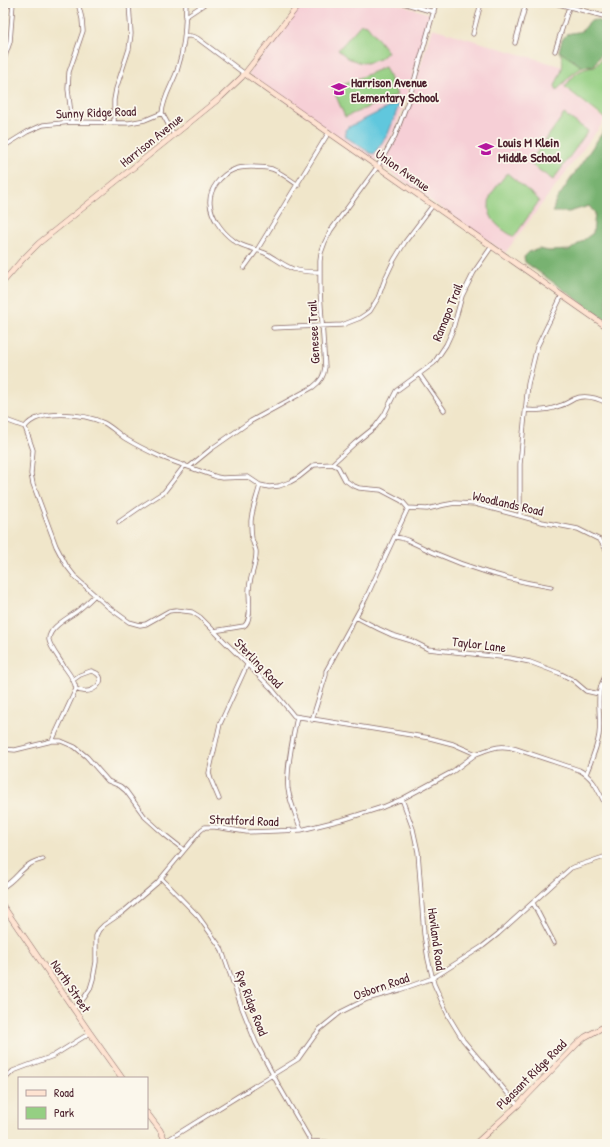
<svg xmlns="http://www.w3.org/2000/svg" width="610" height="1147" viewBox="0 0 610 1147" font-family="'Patrick Hand',sans-serif">
<style>
.built{fill:#f6cfd6}
.green{fill:#95cf83;stroke:#707757}
.forest{fill:#78b271;stroke:#61684e}
.water{fill:#60c7dd;stroke:#557384}
.lines{fill:none;stroke-linecap:round;stroke-linejoin:round}
.street-casing{stroke:#846563;stroke-width:5}
.secondary-casing{stroke:#846563;stroke-width:6}
.street{stroke:#fff;stroke-width:3.5}
.secondary{stroke:#fee3d1;stroke-width:5}
.labels{text-anchor:middle;stroke-width:3.5;stroke-linejoin:round;paint-order:stroke}
.poi-label{font-size:13px;font-weight:bold;fill:#4a1f2b;stroke:#fbf7ec;text-anchor:start}
.street-label{font-size:13px;fill:#4a1f2b;stroke:#fbf7ec}
</style>
<rect width="100%" height="100%" fill="#fbf7ec"/>
<filter id="ink" filterUnits="userSpaceOnUse"><feTurbulence type="fractalNoise" baseFrequency=".025" numOctaves="2"/><feDisplacementMap in="SourceGraphic" scale="8" xChannelSelector="R" yChannelSelector="G"/><feConvolveMatrix kernelMatrix="1 2 1 2 8 2 1 2 1" color-interpolation-filters="sRGB"/></filter>
<filter id="wash" filterUnits="userSpaceOnUse"><feTurbulence type="fractalNoise" baseFrequency=".012" numOctaves="4" result="noise"/><feDisplacementMap in="SourceGraphic" scale="16" xChannelSelector="R" yChannelSelector="G"/><feGaussianBlur stdDeviation="0.9" result="paint"/><feColorMatrix in="noise" values="0 0 0 0 0 0 0 0 0 0 0 0 0 0 0 0 0 1.4 0 .05"/><feComposite in="paint" operator="in"/></filter>
<g filter="url(#wash)">
<rect width="100%" height="100%" fill="#f0e6ca"/>
<!-- built -->
<path class="built" d="M302,3H394L431,14L404,105L394,133L374,163L248,74Z
M432,28L570,69L574,76L565,88L605,120L505,253L380,165L400,133Z"/>
<!-- green -->
<path class="green" d="M361,24L367,25L388,52L380,59L367,63L358,62L348,58L338,50Z
M559,51L583,67L572,74L557,90L555,86C560,73 567,65 559,51Z
M607,52V120L565,87C573,75 580,68 595,67Z
M385,67L397,95L345,117L333,89Z
M564,114L588,131L553,180L529,163Z
M507,173L538,199L539,201L514,237C503,230 492,224 489,210C489,206 489,201 490,197C493,190 502,180 507,173Z"/>
<!-- forest -->
<path class="forest" d="M594,20L599,21L607,25V44L594,66L583,67L559,51L562,40L567,34C579,31 582,34 589,22Z
M607,126V321L525,262L524,257L529,252L539,249L549,251L570,250L593,233L595,213L589,206L569,212H553L555,202Z"/>
<!-- water -->
<path class="water" d="M395,104L399,105L388,134L374,154L370,153L346,137L345,130L347,128Z"/>
</g>
<g filter="url(#ink)">
<g class="lines">
<defs>
<path id="street" d="M403,3L434,12
M555,3L607,17
M3,8L13,3
M185,17L206,3
M473,34L481,3
M185,36H191L197,38L245,74
M515,43L526,3
M555,51L569,7
M3,62L10,42L13,3
M162,113C163,98 172,85 177,71C185,47 185,29 186,3
M162,113L174,135
M72,122L68,89L69,72L83,31L82,19L78,3
M114,123V100L116,89L129,49L131,34L129,3
M3,147L27,132L43,125L72,122L129,123L145,120L162,113
M298,185C289,179 282,173 272,169C265,167 258,167 251,167C245,167 239,167 233,170C221,175 209,189 210,203C211,217 222,232 233,240C242,248 256,248 267,254C276,259 283,265 293,269C302,272 311,272 320,272
M244,268L257,250L329,132
M273,328L342,325L360,318L366,314L370,311L378,298L385,279L394,260L405,242L433,205
M419,374L444,410
M525,410C537,411 548,411 559,406C564,405 569,402 574,399C585,394 597,398 607,403
M3,419L25,427L33,450L31,474L33,484L56,546L66,565L76,578L107,606L129,622L140,625L146,624L169,611L176,610L192,612L200,617L272,689L294,716L430,738L453,744L476,754C492,748 500,744 516,749L579,770C595,778 599,793 607,808
M25,427C39,408 85,414 104,423C112,427 118,434 126,439C136,445 148,451 159,456C178,464 198,470 217,477L222,478L248,477L260,485L269,487L279,486L290,482L299,477L314,465L332,464L338,467L345,480L352,485L359,488L381,490L402,501L408,508L427,509L444,505L455,503L475,504L542,522L578,529L600,540L607,551
M332,464L355,443L375,427L384,415L396,391L434,363L446,345L452,332L462,296L474,272L492,246
M189,467L211,449L251,421L313,387C321,381 324,376 325,367L320,291V261L321,253L325,242L331,230L378,166L395,136L410,96L436,3
M520,515V464L528,384L537,347L562,295
M119,522L142,506L164,492L185,465
M395,537L401,538L407,540C452,563 500,579 551,587
M356,617L379,629L392,635L412,641L428,649L510,658L530,662L559,673L573,680L586,691L599,694
M214,631L244,626C252,621 249,600 249,591C249,577 257,565 256,551C255,547 253,543 252,539C251,533 251,527 251,521C252,509 257,497 260,485
M73,680L80,675L91,671C111,676 95,694 83,691C80,691 78,690 76,689
M297,717C293,737 286,769 288,789C290,802 297,818 301,830
M312,720L326,675V671L366,598L408,508
M52,741L76,689C75,680 68,672 63,665C59,658 50,647 49,640C48,628 68,618 76,612C83,607 89,601 95,595
M3,749L15,750L52,741H61L75,747L87,757L108,781L120,786L126,791L145,817L165,835L184,850
M586,774C591,761 597,748 599,735C602,713 593,693 607,674
M219,799L211,780L209,773L220,724L247,665
M402,799L413,829L418,852L424,934L428,959L434,984L449,1017L463,1040L514,1101L518,1105
M161,878L198,916L221,948L242,1008L256,1043L279,1086L309,1138L310,1142V1144
M3,887C20,877 21,864 43,859
M533,903L554,943
M73,1009L84,998L90,989L93,979L96,962V936L99,930L104,925L123,912L157,883L201,830L205,827H215L247,832L301,830L345,819L383,807L402,799L452,772L476,754
M3,1081L13,1071L53,1056L90,1033
M310,1142C320,1141 328,1142 338,1144
M161,1144L298,1059L313,1038L320,1029L341,1012L367,999L399,990L433,978L483,946L498,934L571,868L607,856"/>
<path id="secondary" d="M245,74L607,327
M3,282L22,260L39,243L174,135L221,97L242,77L300,3
M3,906L90,1033L122,1078
M147,1113L160,1130L167,1144
M475,1144L518,1105L578,1043L585,1037L607,1025"/>
</defs>
<!-- street casing -->
<use href="#street" class="street-casing"/>
<!-- secondary casing -->
<use href="#secondary" class="secondary-casing"/>
<!-- street -->
<use href="#street" class="street"/>
<!-- secondary -->
<use href="#secondary" class="secondary"/>
</g>
</g>
<!-- icons -->
<defs>
<symbol id="school-bare" viewBox="-9 -9 18 18"><path d="M0-5L7-2L0 1L-7-2ZM-4 1L0 2.5L4 1V4Q0 6-4 4Z" fill="#b5179e" stroke="#fbf7ec" stroke-width="2.5" paint-order="stroke"/></symbol>
</defs>
<g fill-rule="evenodd">
<use href="#school-bare" x="328" y="78" width="22" height="22"/>
<use href="#school-bare" x="475" y="138" width="22" height="22"/>
</g>
<g class="labels">
<!-- poi labels -->
<g class="poi-label">
<text x="351" y="87">Harrison Avenue<tspan x="351" dy="15">Elementary School</tspan></text>
<text x="498" y="147">Louis M Klein<tspan x="498" dy="15">Middle School</tspan></text>
</g>
<!-- street labels -->
<g class="street-label">
<text transform="translate(96 112) rotate(-2)" y="5">Sunny Ridge Road</text>
<text transform="translate(151 140) rotate(-39)" y="5">Harrison Avenue</text>
<text transform="translate(403 170) rotate(35)" y="5">Union Avenue</text>
<text transform="translate(447 312) rotate(-68)" y="5">Ramapo Trail</text>
<text transform="translate(313 332) rotate(-93)" y="5">Genesee Trail</text>
<text transform="translate(508 503) rotate(13)" y="5">Woodlands Road</text>
<text transform="translate(479 644) rotate(7)" y="5">Taylor Lane</text>
<text transform="translate(259 663) rotate(46)" y="5">Sterling Road</text>
<text transform="translate(244 820) rotate(2)" y="5">Stratford Road</text>
<text transform="translate(437 939) rotate(82)" y="5">Haviland Road</text>
<text transform="translate(71 986) rotate(56)" y="5">North Street</text>
<text transform="translate(381 986) rotate(-19)" y="5">Osborn Road</text>
<text transform="translate(252 1003) rotate(69)" y="5">Rye Ridge Road</text>
<text transform="translate(531 1074) rotate(-45)" y="5">Pleasant Ridge Road</text>
</g>
</g>
<!-- margin -->
<rect width="610" height="1147" fill="none" stroke="#fbf7ec" stroke-width="16"/>
<!-- legend -->
<rect x="18" y="1077" width="130" height="52" fill="#fbf7ec" stroke="#b4a19f"/>
<rect x="26" y="1090" width="20" height="6" fill="#fee3d1" stroke="#b4a19f"/>
<text x="54" y="1097" font-size="12" fill="#4a1f2b">Road</text>
<rect x="26" y="1107" width="20" height="12" fill="#95cf83" stroke="#b4a19f"/>
<text x="54" y="1117" font-size="12" fill="#4a1f2b">Park</text>
</svg>
